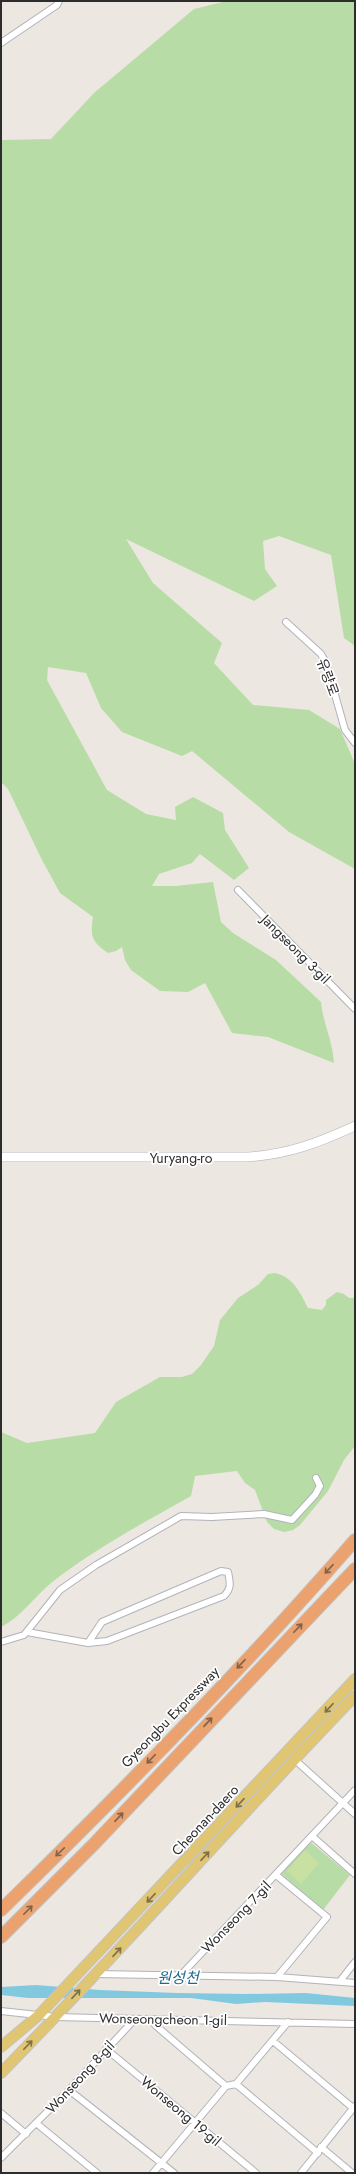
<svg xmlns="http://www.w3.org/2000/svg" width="356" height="2174" viewBox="0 0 356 2174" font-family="Jost,'Noto Sans KR',sans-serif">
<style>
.green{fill:#b8dca5}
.pitch{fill:#c8e1a2}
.water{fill:#82c9e0}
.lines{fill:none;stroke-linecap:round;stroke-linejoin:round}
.street-casing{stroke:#b2b3bb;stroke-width:8}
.secondary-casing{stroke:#b2b3bb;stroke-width:10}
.primary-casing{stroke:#c4c4c4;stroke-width:12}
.highway-casing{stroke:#c4c4c4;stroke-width:14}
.street{stroke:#fff;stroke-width:6}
.secondary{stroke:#fff;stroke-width:9}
.primary{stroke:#e0c573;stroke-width:10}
.highway{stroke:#eba26e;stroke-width:12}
.oneway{stroke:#82624a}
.oneway2{stroke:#7e714c}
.labels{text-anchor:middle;stroke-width:3.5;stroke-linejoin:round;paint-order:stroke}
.street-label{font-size:14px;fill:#2d2d2d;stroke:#fff}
.water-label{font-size:15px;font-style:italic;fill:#1f6a8f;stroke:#fff}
</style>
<rect width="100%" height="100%" fill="#ece7e1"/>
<!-- green -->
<path class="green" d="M227,1H355V646L344,638L331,555L279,536L263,541L265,569L277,586L254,601L126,539L153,583L222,643L214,663L253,705L309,710L340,729L355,764V869L289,832L192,751L182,756L122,732L101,708L86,673L48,667L47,680L107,790L146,814L176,820L175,807L193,797L223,813L225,830L249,868L234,880L200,854L192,863L159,874L152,886H176L213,882L221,922L233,933L276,960L321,1002C323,1023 333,1042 334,1063L268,1037L232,1033L205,983L188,992L160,991L131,970L125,960L122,947L116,951L108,953C92,942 90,937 93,917L60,893L41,858L8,789L1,782V140L51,139L94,93L194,9Z
M275,1273C293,1277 300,1292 308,1308L322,1310L326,1305V1300L337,1292L344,1294L349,1298H355V1446L344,1460L328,1491L300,1525L293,1530L284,1532L274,1529L267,1522L255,1490L245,1483L237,1471L195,1476L191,1496C143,1523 94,1549 51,1583C34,1597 21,1617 1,1627V1432L27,1443L95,1433L116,1402L160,1377H182L192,1374L201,1365L214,1346L220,1320L238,1298L258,1285L268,1274Z
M302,1841H309L350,1875L323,1910L279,1872L278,1867Z"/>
<!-- pitch -->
<path class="pitch" d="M305,1850L319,1863L301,1884L287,1871Z"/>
<!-- water -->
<path class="water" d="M36,1985L100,1990L177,1993L247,1994L306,1993L355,1998V2006L265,2002L236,2004L191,1998H28L1,1995V1987Z"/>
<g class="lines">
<defs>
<path id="street" d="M1,43L57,5L59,1
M286,622L321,654L326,663L345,730L355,743
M238,890L355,1009
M27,1632L88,1643L107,1641L224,1596C232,1588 230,1582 228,1572L221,1571L102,1622L88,1643
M1,1642L24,1635L60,1590L96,1565L181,1516L212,1517L264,1514L292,1520L315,1495L320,1486L316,1478
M294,1759L355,1814
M313,1837L355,1874
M276,1875L327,1917L277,1977
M97,1974L277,1977L355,1983
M180,1976L355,1790
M340,1981L355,1962
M1,2011L56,2017L355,2024
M156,2020L155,2025L226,2086L236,2084L318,2153
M273,2041L353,2108
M106,2049L256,2173
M236,2084L288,2022
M69,2090L174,2173
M1,2113L26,2134
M36,2123L97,2173
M321,2147L352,2173
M1,2158L69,2090L135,2019
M153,2173L226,2086
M301,2173L355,2106"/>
<path id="secondary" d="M1,1157H248C289,1154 318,1143 355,1126"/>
<path id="primary" d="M1,2047L39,2015L355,1679
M1,2073C122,1950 235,1820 355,1696"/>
<path id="highway" d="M1,1910C123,1791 243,1669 355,1540
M1,1937L95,1843L355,1569"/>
</defs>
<!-- street casing -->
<use href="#street" class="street-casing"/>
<!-- secondary casing -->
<use href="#secondary" class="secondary-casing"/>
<!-- primary casing -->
<use href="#primary" class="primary-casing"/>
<!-- highway casing -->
<use href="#highway" class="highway-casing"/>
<!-- street -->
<use href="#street" class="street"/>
<!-- secondary -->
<use href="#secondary" class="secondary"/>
<!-- primary -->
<use href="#primary" class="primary"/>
<!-- highway -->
<use href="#highway" class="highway"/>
</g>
<!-- one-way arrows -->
<defs><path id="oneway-shaft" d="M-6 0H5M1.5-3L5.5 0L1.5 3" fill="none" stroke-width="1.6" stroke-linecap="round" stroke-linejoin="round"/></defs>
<g class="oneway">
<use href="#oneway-shaft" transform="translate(329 1569) rotate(133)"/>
<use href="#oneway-shaft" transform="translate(298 1628) rotate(-46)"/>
<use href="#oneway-shaft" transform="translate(241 1664) rotate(133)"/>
<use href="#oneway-shaft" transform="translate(208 1722) rotate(-47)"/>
<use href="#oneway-shaft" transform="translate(151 1759) rotate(134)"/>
<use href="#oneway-shaft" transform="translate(119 1817) rotate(-47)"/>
<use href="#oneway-shaft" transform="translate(60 1852) rotate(136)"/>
<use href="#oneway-shaft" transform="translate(28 1910) rotate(-45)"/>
</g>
<g class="oneway2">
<use href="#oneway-shaft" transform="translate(329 1708) rotate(133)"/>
<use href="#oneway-shaft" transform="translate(240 1803) rotate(133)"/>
<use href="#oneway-shaft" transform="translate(205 1856) rotate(-47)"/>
<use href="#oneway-shaft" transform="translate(151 1898) rotate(133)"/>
<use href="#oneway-shaft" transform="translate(117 1952) rotate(-47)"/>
<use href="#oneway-shaft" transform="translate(76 1994) rotate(-47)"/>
<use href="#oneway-shaft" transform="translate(28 2045) rotate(-46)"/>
</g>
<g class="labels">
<!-- street labels -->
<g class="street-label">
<text transform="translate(328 677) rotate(70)" y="5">유량로</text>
<text transform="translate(296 949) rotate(45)" y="5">Jangseong 3-gil</text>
<text x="181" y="1163">Yuryang-ro</text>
<text transform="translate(170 1717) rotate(-46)" y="5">Gyeongbu Expressway</text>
<text transform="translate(205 1820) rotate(-47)" y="5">Cheonan-daero</text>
<text transform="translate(236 1917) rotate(-46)" y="5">Wonseong 7-gil</text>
<text transform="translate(163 2019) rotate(1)" y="5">Wonseongcheon 1-gil</text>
<text transform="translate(80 2077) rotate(-47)" y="5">Wonseong 8-gil</text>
<text transform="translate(181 2111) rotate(40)" y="5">Wonseong 19-gil</text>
</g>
<!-- water labels -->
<g class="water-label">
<text x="178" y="1983">원성천</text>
</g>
</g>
<!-- border -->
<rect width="356" height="2174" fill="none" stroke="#2d2d2d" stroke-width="4"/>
</svg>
